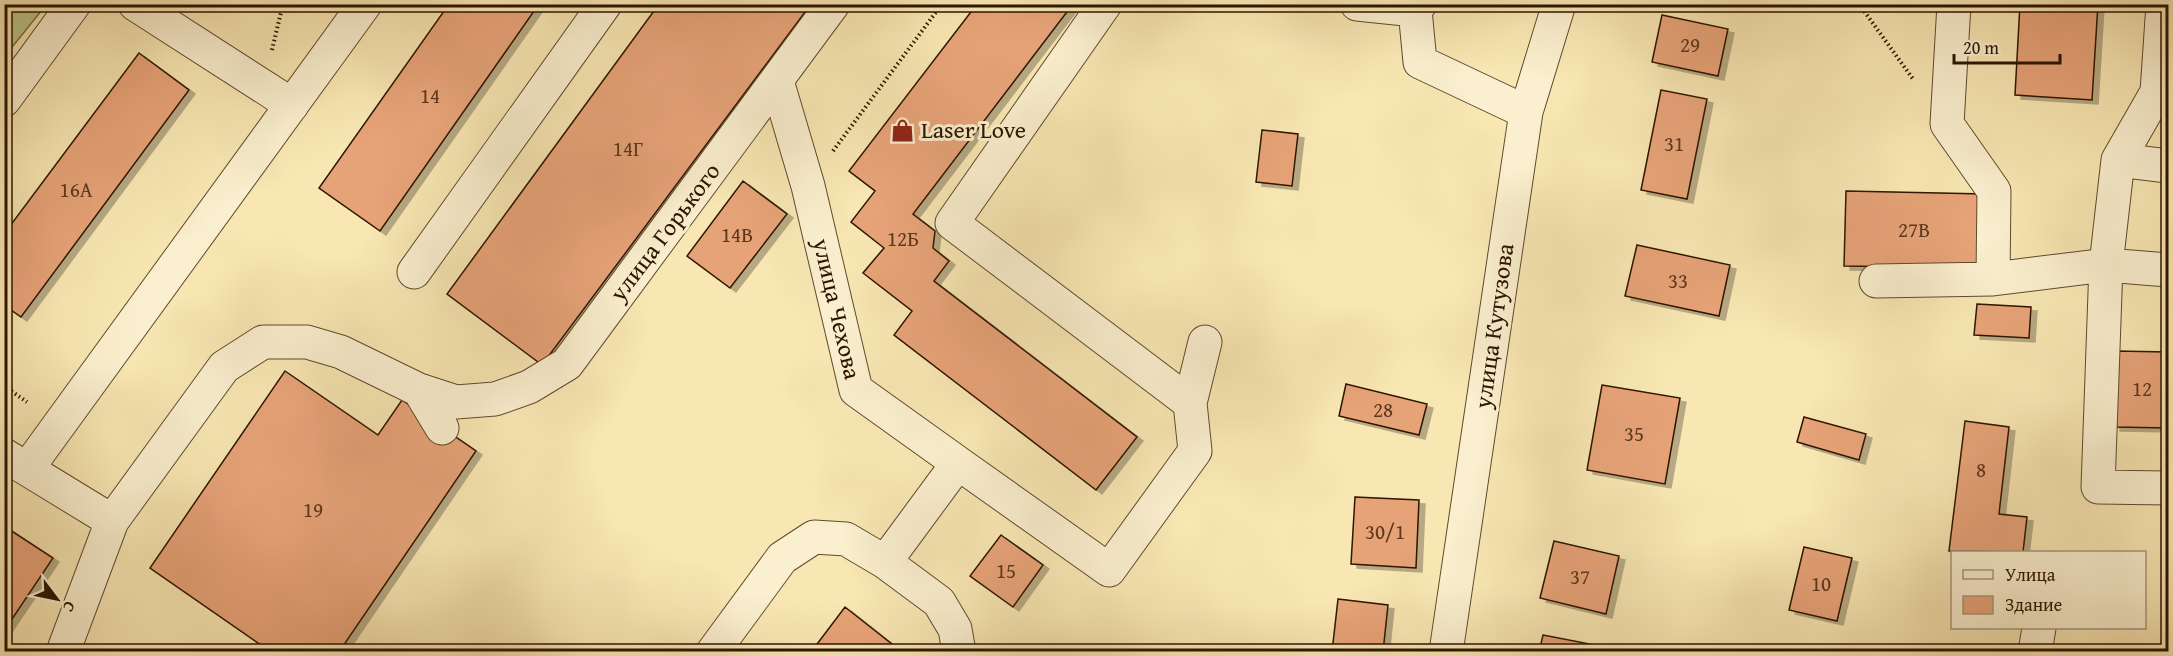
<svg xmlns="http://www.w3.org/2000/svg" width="2173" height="656" viewBox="0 0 2173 656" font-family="'Gentium Book Plus',serif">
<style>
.green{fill:#bfc58b;stroke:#766c46;stroke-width:1.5}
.building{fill:#e7a378;stroke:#2d1400;stroke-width:1.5;filter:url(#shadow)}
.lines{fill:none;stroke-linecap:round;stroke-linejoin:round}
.minor-casing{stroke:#60492d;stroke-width:35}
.path{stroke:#2d1400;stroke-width:4;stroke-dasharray:1.5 3;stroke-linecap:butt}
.minor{stroke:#faefce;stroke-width:33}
.labels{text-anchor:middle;stroke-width:6;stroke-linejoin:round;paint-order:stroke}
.number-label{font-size:21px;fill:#5c381e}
.poi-label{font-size:24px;fill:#2d1400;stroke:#faefce;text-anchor:start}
.street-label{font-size:24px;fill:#2d1400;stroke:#faefce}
</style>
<defs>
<filter id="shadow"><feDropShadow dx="6" dy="4" stdDeviation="0" flood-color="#0004"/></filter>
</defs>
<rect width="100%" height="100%" fill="#f8e7b3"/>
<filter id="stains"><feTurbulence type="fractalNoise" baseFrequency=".00333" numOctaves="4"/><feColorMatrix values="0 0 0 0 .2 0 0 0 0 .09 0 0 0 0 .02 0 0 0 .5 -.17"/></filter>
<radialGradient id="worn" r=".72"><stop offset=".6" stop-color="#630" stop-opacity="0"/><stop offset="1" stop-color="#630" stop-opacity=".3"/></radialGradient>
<!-- green -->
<path class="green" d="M5,4L46,5L5,56L4,5Z"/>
<!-- building -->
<path class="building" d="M449,4H539L380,231L319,188Z
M659,4H811L542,365L447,294Z
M977,4H1073L913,214L935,231L933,248L949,261L934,281L1137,437L1096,490L894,335L912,311L863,273L884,248L851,222L875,191L849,171Z
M2020,4H2098L2092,100L2015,95Z
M1662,15L1728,29L1718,76L1652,62Z
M139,53L189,90L21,317L4,305V234Z
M1661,90L1707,99L1687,199L1641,190Z
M1262,130L1298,134L1292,186L1256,182Z
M743,181L787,214L730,288L687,256Z
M1846,191L1985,194L1983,268L1844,266Z
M1637,245L1730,265L1719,316L1625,296Z
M1977,304L2031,307L2029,338L1974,335Z
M2115,351L2168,352V428L2114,427Z
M285,371L378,435L402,400L476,451L339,652H271L150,568Z
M1346,384L1427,404L1419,435L1339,416Z
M1602,385L1680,398L1665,484L1587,470Z
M1804,417L1866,434L1859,460L1797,442Z
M1965,421L2009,427L1999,514L2027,517L2023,552L1949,551Z
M1355,497L1419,500L1416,568L1351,564Z
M4,526L53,558L4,631Z
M1001,535L1043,565L1013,607L970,576Z
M1554,541L1619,556L1606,614L1540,598Z
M1804,547L1852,558L1837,621L1789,610Z
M1338,599L1388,605L1383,652H1332Z
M845,607L902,652H811Z
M1543,635L1595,645L1594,652H1539Z"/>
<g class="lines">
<defs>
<path id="minor" d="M135,4L292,105
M1357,4L1415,10L1420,4
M1954,4L1947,124L1994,191L1993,279
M2163,4L2157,92L2118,160L2106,265L2168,270
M1415,10L1420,62L1526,112
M777,81L808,186L856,390L958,463L885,562L939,602L955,629L959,652
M4,100L74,4
M2118,160L2168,166
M414,272L605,4
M1876,281L1993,279L2106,265L2098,487L2168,488
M419,390L442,428
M1190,403L1205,342
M4,455L112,521
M958,463L1109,570L1195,451L1190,403L952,223L1105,4
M27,469L365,4
M63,652L112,521L224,367L263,342H307L341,352L419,390L456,402L495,399L529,387L567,364L833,4
M713,652L782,558L814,537L846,539L885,562
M1446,652L1526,112L1559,4
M2035,652L2039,628"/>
</defs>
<!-- minor casing -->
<use href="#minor" class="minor-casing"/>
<!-- path -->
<path class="path" d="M1859,4L1913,79
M272,50L283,4
M833,151L942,4
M4,386L27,402"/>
<!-- minor -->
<use href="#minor" class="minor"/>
</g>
<!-- icons -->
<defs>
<symbol id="shop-bare" viewBox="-9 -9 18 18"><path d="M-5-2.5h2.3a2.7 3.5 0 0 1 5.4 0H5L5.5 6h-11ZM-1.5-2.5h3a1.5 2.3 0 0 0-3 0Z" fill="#8f2418" stroke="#faefce" stroke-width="2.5" paint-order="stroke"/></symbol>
</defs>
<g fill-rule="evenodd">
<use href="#shop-bare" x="886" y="114" width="33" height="33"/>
</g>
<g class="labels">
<!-- number labels -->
<g class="number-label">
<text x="1690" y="52">29</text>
<text x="430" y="103">14</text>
<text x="1674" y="151">31</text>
<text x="628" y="156">14Г</text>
<text x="76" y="197">16А</text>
<text x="1914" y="237">27В</text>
<text x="737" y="242">14В</text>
<text x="903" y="246">12Б</text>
<text x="1678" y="288">33</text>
<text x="2142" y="396">12</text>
<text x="1383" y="417">28</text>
<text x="1634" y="441">35</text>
<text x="1981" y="477">8</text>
<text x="313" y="517">19</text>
<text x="1385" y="539">30/1</text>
<text x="1006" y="578">15</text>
<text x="1580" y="584">37</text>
<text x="1821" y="591">10</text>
</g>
<!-- poi labels -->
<g class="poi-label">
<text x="921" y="138">Laser Love</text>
</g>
<!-- street labels -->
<g class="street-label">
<text transform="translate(665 232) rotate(-53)" y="8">улица Горького</text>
<text transform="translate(837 309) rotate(77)" y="8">улица Чехова</text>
<text transform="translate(1494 326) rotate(-82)" y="8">улица Кутузова</text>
</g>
</g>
<!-- margin -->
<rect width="2173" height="656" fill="none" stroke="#f8e7b3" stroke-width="24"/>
<rect x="6" y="6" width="2161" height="644" fill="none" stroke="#2d1400" stroke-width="3"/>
<rect x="12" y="12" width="2149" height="632" fill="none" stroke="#2d1400" stroke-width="1.5"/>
<!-- legend -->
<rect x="1951" y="551" width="195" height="78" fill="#faefce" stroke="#a8977c" stroke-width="1.5"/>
<rect x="1963" y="570" width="30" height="9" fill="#faefce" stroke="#a8977c" stroke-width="1.5"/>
<text x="2005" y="581" font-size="18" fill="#2d1400">Улица</text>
<rect x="1963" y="596" width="30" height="18" fill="#e7a378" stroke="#a8977c" stroke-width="1.5"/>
<text x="2005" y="611" font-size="18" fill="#2d1400">Здание</text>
<!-- north arrow -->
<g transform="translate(57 599) rotate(122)" stroke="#faefce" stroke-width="4.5" paint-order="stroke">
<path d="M0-4.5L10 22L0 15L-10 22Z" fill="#2d1400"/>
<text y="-9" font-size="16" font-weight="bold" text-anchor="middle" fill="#2d1400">С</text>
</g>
<!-- scale -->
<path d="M1954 54v9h106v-9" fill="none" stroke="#2d1400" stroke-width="3"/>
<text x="1963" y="54" font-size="18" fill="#2d1400" stroke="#faefce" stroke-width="4.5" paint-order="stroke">20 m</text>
<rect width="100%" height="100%" filter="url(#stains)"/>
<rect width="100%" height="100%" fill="url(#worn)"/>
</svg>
